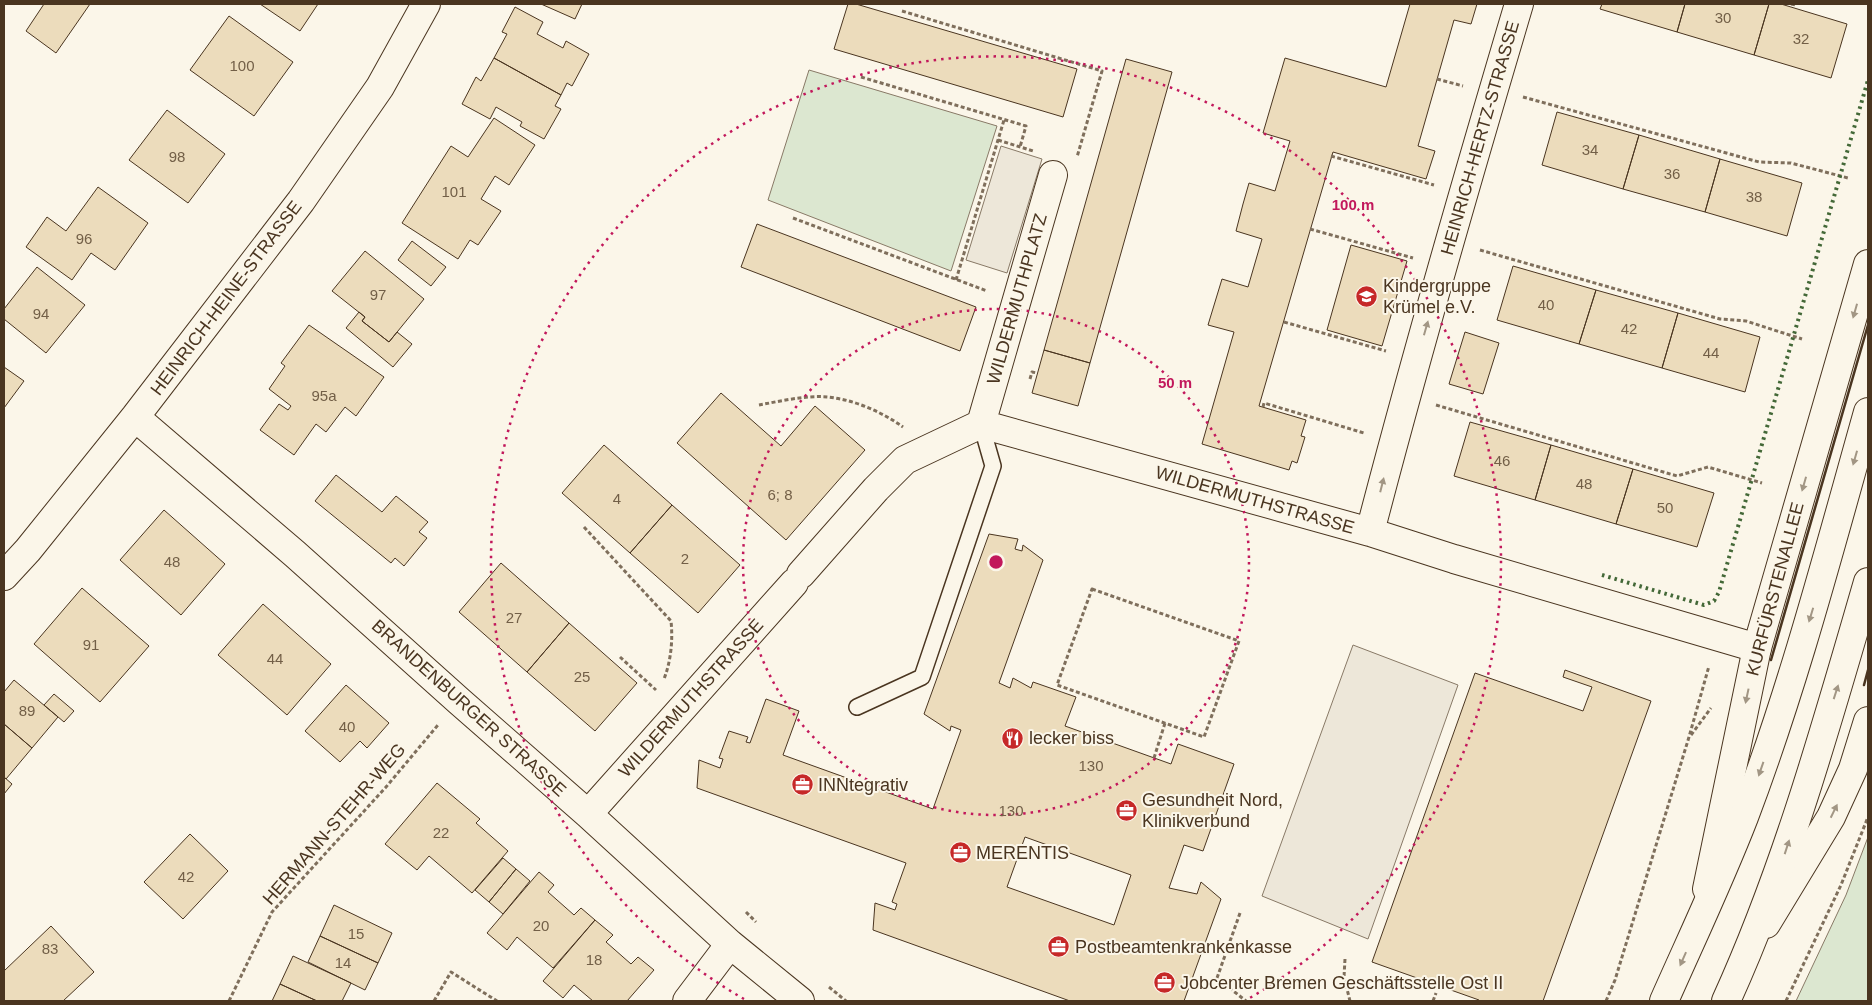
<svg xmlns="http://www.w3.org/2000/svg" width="1872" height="1005" viewBox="0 0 1872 1005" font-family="Helvetica,sans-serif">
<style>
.green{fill:#dce7d0;stroke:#887966}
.parking{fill:#ede7d9;stroke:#887966}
.building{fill:#ecdcbc;stroke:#4a3520;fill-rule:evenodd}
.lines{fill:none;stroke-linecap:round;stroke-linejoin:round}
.service-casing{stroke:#4a3520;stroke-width:18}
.minor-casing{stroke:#4a3520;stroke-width:30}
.secondary-casing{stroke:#4a3520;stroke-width:30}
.primary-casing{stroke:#4a3520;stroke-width:30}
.path{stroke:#7f6f5c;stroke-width:3;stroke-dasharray:4 2.5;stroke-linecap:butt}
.service{stroke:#fbf6e9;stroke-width:15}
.minor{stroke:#fbf6e9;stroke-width:28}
.secondary{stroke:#fbf6e9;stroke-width:28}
.primary{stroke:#fbf6e9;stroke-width:28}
.hedge{stroke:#436837;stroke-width:4;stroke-dasharray:2.5 4;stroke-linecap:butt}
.wall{stroke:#4a3520;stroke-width:2.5}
.oneway{fill:#a29684}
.ring{fill:none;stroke:#c2185b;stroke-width:2.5;stroke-dasharray:2.5 5}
.labels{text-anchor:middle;stroke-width:4;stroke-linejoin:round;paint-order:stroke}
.number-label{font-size:15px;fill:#725f47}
.street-label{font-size:18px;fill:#4a3520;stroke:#fbf6e9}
.poi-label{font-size:18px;fill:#4a3520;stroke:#fbf6e9;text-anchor:start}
.centre{fill:#c2185b;stroke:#fbf6e9;stroke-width:2.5}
.ring-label{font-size:15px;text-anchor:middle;font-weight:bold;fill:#c2185b;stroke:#fbf6e9;stroke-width:4;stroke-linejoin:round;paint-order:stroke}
</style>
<rect width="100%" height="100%" fill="#fbf6e9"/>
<!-- green -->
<path class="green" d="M809,70L997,126L951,271L768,200Z
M1868,837V1001H1796L1846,895Z"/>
<!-- parking -->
<path class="parking" d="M1001,146L1042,159L1007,273L966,260Z
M1353,645L1458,685L1368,939L1262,896Z"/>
<!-- building -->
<path class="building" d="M44,4H90L56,53L26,31Z
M260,4H318L300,31Z
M541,4H582L575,19Z
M848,4H856L1077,69L1063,117L834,49Z
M1410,4H1477L1471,24L1454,20L1418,146L1435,151L1426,179L1333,152L1259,406L1306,420L1301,436L1305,437L1297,463L1292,461L1289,470L1202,444L1234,332L1208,325L1222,279L1248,287L1262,239L1236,231L1243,204L1249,183L1275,191L1290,141L1263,133L1285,58L1386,87Z
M1602,4H1685L1677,32L1600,9Z
M1685,4H1769L1754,55L1677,32Z
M1769,4H1781L1847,24L1831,78L1754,55Z
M515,7L543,22L537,34L563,48L566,41L589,54L572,86L567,83L561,95L494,58L507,34L502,32Z
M229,16L293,62L254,116L190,70Z
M494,58L561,95L555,106L561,109L544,139L520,126L522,122L496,107L490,119L462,104L476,77L481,81Z
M1126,59L1172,72L1090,363L1044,350Z
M167,110L225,154L188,203L129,160Z
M1557,112L1639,135L1623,189L1542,165Z
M494,118L535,145L509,185L495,176L481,199L501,211L478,245L470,240L458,259L402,223L451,146L468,157Z
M1639,135L1720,159L1705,212L1623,189Z
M1720,159L1802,183L1787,236L1705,212Z
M98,187L148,223L115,270L91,253L72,280L26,247L47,217L66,231Z
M757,224L976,307L960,351L741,267Z
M412,241L446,267L431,286L398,260Z
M1351,245L1407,261L1382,346L1327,330Z
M365,251L424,299L389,342L362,321L365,317L332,291Z
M1513,266L1596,290L1579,344L1497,320Z
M37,267L85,305L46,353L4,319V309Z
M1596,290L1678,313L1662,368L1579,344Z
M359,312L365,317L362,321L389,342L397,332L412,344L393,367L346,328Z
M1678,313L1760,337L1745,392L1662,368Z
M309,325L384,377L356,416L345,407L326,432L316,424L294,455L260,430L279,404L288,410L291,406L269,389L285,366L281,363Z
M1465,332L1499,343L1483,394L1449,384Z
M1044,350L1090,363L1078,406L1032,393Z
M4,367L24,381L4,408Z
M721,393L781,446L815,406L865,450L786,540L677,443Z
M1470,422L1551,445L1535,500L1454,476Z
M604,445L672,505L630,553L562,493Z
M1551,445L1633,469L1616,524L1535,500Z
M1633,469L1714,493L1697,547L1616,524Z
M336,475L382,512L396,496L428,522L419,532L427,538L404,566L395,558L391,563L315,501Z
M672,505L740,565L698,613L630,553Z
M164,510L225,564L181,615L120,560Z
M989,534L1018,539L1015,549L1022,551L1023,545L1043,560L999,683L1010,688L1013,678L1031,688L1033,682L1076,697L1065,726L1171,764L1178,744L1234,764L1203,851L1184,845L1169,888L1197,894L1201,882L1221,899L1184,1001H1070L873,930L875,903L895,910L897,904L892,902L906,863L697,788L699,760L720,768L723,759L719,758L729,731L748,737L746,742L750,743L766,699L799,711L783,755L933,809L961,730L951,726L950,731L924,714ZM1025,837L1131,875L1114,925L1007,887Z
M501,563L569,623L527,672L459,612Z
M82,588L149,646L100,702L34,644Z
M263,604L331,664L287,715L218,655Z
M569,623L637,683L595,731L527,672Z
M1565,670L1651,701L1543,1001H1478L1479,1000L1372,962L1475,673L1583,711L1592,687L1563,677Z
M14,680L58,717L32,748L4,724V692Z
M346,685L389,723L367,748L360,741L340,762L305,731Z
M54,694L74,711L64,722L44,705Z
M4,724L32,748L6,779L4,777Z
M4,777L12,784L4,794Z
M437,783L480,819L476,823L508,851L472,893L429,856L417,870L385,844Z
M190,834L228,871L183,919L144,882Z
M503,858L516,869L489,902L475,890Z
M516,869L530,881L503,914L489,902Z
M539,872L554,885L548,892L574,915L581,908L595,920L553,968L517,937L507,950L487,933Z
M334,905L392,933L378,963L320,936Z
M595,920L613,935L606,942L631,964L638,957L654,970L627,1001H593L574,985L563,998L543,981Z
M51,926L94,972L63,1001H4V971Z
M320,936L378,963L365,990L308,962Z
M293,956L351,983L342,1001H317L280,984Z
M280,984L317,1001H272Z"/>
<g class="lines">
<defs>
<path id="service" d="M857,707L922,677L993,466L981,424"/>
<path id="minor" d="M135,417L295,554L459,701L588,814L730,944L800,1001
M981,424L1053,175
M1370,532C1416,355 1467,179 1519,4
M801,574L876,489L905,460L981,424L1370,532L1454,559L1757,648
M4,576L28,550L135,417L301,201L380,87L426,4
M588,814L794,583
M687,1001L730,944"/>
<path id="secondary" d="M1707,889L1757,648L1868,264
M1766,924L1831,817L1853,769L1868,721"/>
<path id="primary" d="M1664,1001C1691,940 1720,879 1744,817C1794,685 1830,547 1868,412
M1726,1001C1787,867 1827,723 1868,582"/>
</defs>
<!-- service casing -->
<use href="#service" class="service-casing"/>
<!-- minor casing -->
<use href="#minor" class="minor-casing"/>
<!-- secondary casing -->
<use href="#secondary" class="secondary-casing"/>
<!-- primary casing -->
<use href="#primary" class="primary-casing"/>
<!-- path -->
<path class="path" d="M1791,4L1797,5V4
M902,11L1102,71L1077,157
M861,77L1026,126L1020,147
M1437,79L1463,86
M1523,97L1759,162L1791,163L1848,178
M998,140L1033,151
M1331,156L1434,185
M793,218L987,291
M1310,229L1413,258
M1480,250L1720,319L1746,321L1802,339
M956,280L1004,120
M1284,322L1386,351
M1030,379L1032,372L1037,373
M759,405C781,401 806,395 828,397C855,400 882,412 903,427
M1436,405L1677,476L1708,467L1762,483
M1263,407L1264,403L1364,433
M584,527L671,621C673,640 671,661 664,679
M1092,589L1239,641L1204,737L1057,685Z
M620,657L656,690
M1691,735L1711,708
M1154,758L1165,723
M746,912L756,922
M1240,913L1217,978L1246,1001
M1345,959L1344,977L1350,1001
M829,987L846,1001
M229,1001L272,912L386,787L438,725
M434,1001L451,972L497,1001
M1433,1001L1436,993
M1606,1001L1615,980L1689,737L1709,666
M1786,1001L1841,885L1868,817"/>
<!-- service -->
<use href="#service" class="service"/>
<!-- minor -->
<use href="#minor" class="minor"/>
<!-- secondary -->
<use href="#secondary" class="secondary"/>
<!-- primary -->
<use href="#primary" class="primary"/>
<!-- hedge -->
<path class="hedge" d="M1602,575L1704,605L1714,601L1719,592L1868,80"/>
<!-- wall -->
<path class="wall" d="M1771,660L1868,325
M1864,685L1868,670"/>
</g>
<!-- one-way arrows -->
<defs><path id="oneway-solid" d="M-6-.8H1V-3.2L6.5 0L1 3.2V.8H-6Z" transform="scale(1.25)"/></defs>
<g class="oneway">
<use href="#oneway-solid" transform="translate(1855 311) rotate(106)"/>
<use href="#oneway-solid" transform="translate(1426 328) rotate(-74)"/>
<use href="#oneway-solid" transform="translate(1855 458) rotate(106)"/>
<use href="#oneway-solid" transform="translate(1804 484) rotate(106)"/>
<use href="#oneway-solid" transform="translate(1382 485) rotate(-76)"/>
<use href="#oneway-solid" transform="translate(1811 615) rotate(107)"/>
<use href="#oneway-solid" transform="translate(1836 692) rotate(-72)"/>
<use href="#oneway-solid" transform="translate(1747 696) rotate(102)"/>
<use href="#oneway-solid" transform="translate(1761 769) rotate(109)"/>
<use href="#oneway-solid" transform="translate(1834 811) rotate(-64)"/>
<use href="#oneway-solid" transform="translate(1787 847) rotate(-72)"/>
<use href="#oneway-solid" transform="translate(1683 959) rotate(114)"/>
</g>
<!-- distance rings -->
<g class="ring">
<circle cx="996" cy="562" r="253"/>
<path d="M744 999A505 505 0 1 1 1248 999"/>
</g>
<!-- icons -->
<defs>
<symbol id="school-disc" viewBox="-11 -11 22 22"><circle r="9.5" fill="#c62828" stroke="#fbf6e9"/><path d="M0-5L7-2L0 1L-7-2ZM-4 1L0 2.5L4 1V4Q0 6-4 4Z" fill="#fff"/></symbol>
<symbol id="restaurant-disc" viewBox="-11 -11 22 22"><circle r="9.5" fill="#c62828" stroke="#fbf6e9"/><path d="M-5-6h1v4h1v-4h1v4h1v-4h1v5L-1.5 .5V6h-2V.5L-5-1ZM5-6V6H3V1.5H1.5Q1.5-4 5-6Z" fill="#fff"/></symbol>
<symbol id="office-disc" viewBox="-11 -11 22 22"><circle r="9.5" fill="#c62828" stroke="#fbf6e9"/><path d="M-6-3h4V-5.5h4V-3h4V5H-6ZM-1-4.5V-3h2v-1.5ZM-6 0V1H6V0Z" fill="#fff"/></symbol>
</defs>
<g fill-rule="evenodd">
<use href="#school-disc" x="1354" y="284" width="25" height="25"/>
<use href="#restaurant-disc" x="1000" y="726" width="25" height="25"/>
<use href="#office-disc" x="790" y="772" width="25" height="25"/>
<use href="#office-disc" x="1114" y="798" width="25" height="25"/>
<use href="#office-disc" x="948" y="840" width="25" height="25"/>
<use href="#office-disc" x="1046" y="934" width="25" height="25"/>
<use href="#office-disc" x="1152" y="970" width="25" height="25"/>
</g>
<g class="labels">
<!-- number labels -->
<g class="number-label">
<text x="1723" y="23">30</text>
<text x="1801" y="44">32</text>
<text x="242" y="71">100</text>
<text x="1590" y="155">34</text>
<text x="177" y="162">98</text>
<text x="1672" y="179">36</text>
<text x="454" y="197">101</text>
<text x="1754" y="202">38</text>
<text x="84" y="244">96</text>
<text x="378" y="300">97</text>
<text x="1546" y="310">40</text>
<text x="41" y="319">94</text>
<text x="1629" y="334">42</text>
<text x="1711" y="358">44</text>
<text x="324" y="401">95a</text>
<text x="1502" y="466">46</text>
<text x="1584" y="489">48</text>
<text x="780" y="500">6; 8</text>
<text x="617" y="504">4</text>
<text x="1665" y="513">50</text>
<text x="685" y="564">2</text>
<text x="172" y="567">48</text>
<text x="514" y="623">27</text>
<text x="91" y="650">91</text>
<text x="275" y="664">44</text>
<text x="582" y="682">25</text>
<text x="27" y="716">89</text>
<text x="347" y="732">40</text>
<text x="1091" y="771">130</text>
<text x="1011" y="816">130</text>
<text x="441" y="838">22</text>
<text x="186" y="882">42</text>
<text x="541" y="931">20</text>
<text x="356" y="939">15</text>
<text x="50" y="954">83</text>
<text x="594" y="965">18</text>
<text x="343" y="968">14</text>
</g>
<!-- street labels -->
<g class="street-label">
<text transform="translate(1480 138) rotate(-74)" y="6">HEINRICH-HERTZ-STRASSE</text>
<text transform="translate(226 298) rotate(-53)" y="6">HEINRICH-HEINE-STRASSE</text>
<text transform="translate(1017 299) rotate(-74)" y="6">WILDERMUTHPLATZ</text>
<text transform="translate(1255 500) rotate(16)" y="6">WILDERMUTHSTRASSE</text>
<text transform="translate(1775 589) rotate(-75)" y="6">KURFÜRSTENALLEE</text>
<text transform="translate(691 698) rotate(-48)" y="6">WILDERMUTHSTRASSE</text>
<text transform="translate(469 708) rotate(42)" y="6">BRANDENBURGER STRASSE</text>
<text transform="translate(334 824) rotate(-49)" y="6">HERMANN-STEHR-WEG</text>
</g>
<!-- poi labels -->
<g class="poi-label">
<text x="1383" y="292">Kindergruppe<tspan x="1383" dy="21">Krümel e.V.</tspan></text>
<text x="1029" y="744">lecker biss</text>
<text x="818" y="791">INNtegrativ</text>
<text x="1142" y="806">Gesundheit Nord,<tspan x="1142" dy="21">Klinikverbund</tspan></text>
<text x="976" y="859">MERENTIS</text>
<text x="1075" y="953">Postbeamtenkrankenkasse</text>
<text x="1180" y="989">Jobcenter Bremen Geschäftsstelle Ost II</text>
</g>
</g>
<circle cx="996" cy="562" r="8" class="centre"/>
<g class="ring-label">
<text x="1353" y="210">100 m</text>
<text x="1175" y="388">50 m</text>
</g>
<!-- border -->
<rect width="1872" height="1005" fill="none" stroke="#4a3520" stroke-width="10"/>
</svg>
